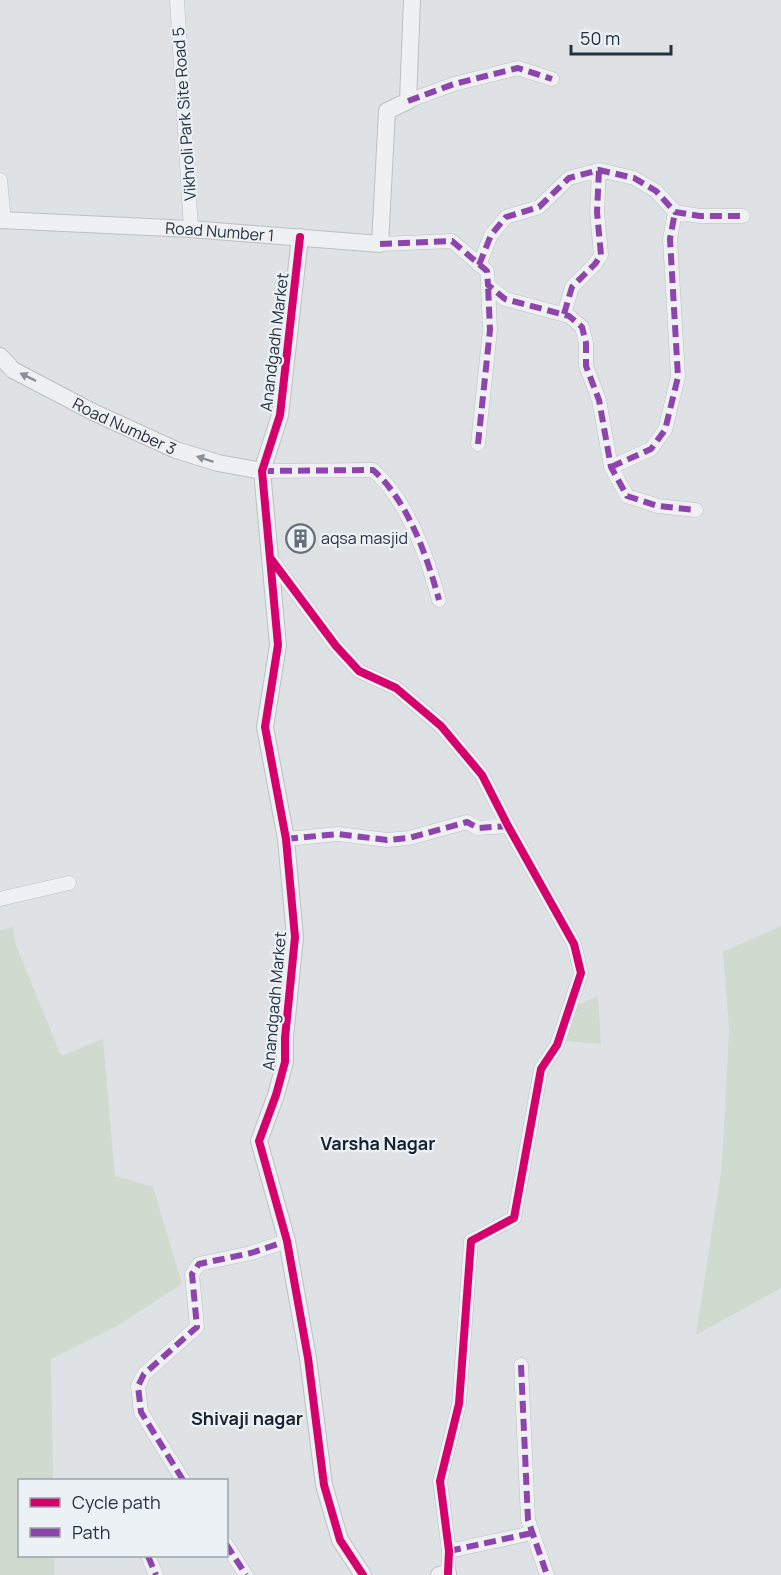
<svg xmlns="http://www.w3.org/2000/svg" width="781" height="1575" viewBox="0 0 781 1575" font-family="Manrope,sans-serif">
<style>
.green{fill:#d0dace}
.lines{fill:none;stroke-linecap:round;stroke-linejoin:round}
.minor-casing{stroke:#bcc0c3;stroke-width:15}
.tertiary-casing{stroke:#bcc0c3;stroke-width:18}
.minor{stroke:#eef0f2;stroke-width:14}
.tertiary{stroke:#eef0f2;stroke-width:16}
.quiet{stroke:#8e44ad;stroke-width:6;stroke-dasharray:12 6;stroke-linecap:butt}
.cycleway-casing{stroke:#ebf1f5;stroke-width:11}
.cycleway{stroke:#d6006c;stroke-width:8}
.oneway{fill:#899098}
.labels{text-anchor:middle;stroke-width:4.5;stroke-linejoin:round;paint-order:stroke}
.street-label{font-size:16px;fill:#24313f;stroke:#ebf1f5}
.poi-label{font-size:16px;fill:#24313f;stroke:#ebf1f5;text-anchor:start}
.neighbourhood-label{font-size:18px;font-weight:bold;fill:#162230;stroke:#ebf1f5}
</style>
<rect width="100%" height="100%" fill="#dee2e5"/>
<!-- green -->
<path class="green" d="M781,926V1288L696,1335L722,1166L729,1030L723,952Z
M13,927L16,945L61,1056L103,1039L115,1176L153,1187L182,1284L117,1326L51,1359L53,1480H20V1556H54V1575H0V930Z
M598,996L601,1044L565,1041L575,1006Z"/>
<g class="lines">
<defs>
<path id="minor" d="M177,0L191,229
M408,101L454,84L518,68L552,79
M0,180L4,221
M380,244L452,241L487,271L488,285L505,299L569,316L582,327L586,343V366L599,400L611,467L627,496L658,506L696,510
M479,265L491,235L506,217L539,207L569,178L599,170L634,178L656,191L675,212L700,216H743
M564,314L572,287L595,264L601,255L597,212L599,170
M478,444L490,330L488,285
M611,467L651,449L665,430L678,377L670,239L675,212
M262,471L373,470C408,501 427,556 439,600
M271,559L336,646L359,671L396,688L441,726L482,775L508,826L574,944L581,973L557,1045L541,1069L514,1218L471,1241L459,1404L440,1481L449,1551L448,1573
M286,839L338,834L387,840L409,838L467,822L478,828L508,826
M0,899L69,883
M521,1365L528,1520L547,1575
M183,1480L141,1412L138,1386L144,1374L197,1327L192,1274L199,1264L251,1253L287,1241
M226,1544L246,1575
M449,1551L532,1533
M148,1556L156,1575"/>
<g id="tertiary">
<path id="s1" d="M0,220L191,229L380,244L387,111L408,101L412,0"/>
<path d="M300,237L280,415L262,471L278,645L265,727L286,839L295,937L285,1038V1062L276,1095L259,1141L287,1241L308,1358L324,1485L340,1540L363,1575"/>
<path id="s2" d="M0,356L13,370L93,412L176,450L218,463L262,471"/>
<path d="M439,1575L448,1573V1575"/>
</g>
</defs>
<!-- minor casing -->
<use href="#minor" class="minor-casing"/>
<!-- tertiary casing -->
<use href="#tertiary" class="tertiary-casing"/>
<!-- minor -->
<use href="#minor" class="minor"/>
<!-- tertiary -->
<use href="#tertiary" class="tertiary"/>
<!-- quiet -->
<path class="quiet" d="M408,101L454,84L518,68L552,79
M380,244L452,241L487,271L488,285L505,299L569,316L582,327L586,343V366L599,400L611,467L627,496L658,506L696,510
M479,265L491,235L506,217L539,207L569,178L599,170L634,178L656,191L675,212L700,216H743
M564,314L572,287L595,264L601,255L597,212L599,170
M478,444L490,330L488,285
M611,467L651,449L665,430L678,377L670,239L675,212
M262,471L373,470C408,501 427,556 439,600
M286,839L338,834L387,840L409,838L467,822L478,828L508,826
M521,1365L528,1520L547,1575
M183,1480L141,1412L138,1386L144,1374L197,1327L192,1274L199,1264L251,1253L287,1241
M226,1544L246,1575
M449,1551L532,1533
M148,1556L156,1575"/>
<defs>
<path id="cycleway" d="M300,237L280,415L262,471L278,645L265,727L286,839L295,937L285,1038V1062L276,1095L259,1141L287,1241L308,1358L324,1485L340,1540L363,1575
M271,559L336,646L359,671L396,688L441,726L482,775L508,826L574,944L581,973L557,1045L541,1069L514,1218L471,1241L459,1404L440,1481L449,1551L448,1573"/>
</defs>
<!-- cycleway casing -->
<use href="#cycleway" class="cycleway-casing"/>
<!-- cycleway -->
<use href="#cycleway" class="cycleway"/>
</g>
<!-- one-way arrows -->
<defs><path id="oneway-solid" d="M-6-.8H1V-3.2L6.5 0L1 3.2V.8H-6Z" transform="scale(1.5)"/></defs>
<g class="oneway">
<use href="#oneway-solid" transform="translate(28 377) rotate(-154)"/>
<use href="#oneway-solid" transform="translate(205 459) rotate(-162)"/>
</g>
<!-- icons -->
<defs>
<symbol id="building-ring" viewBox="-11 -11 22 22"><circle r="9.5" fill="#ebf1f5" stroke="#656f79" stroke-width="1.5"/><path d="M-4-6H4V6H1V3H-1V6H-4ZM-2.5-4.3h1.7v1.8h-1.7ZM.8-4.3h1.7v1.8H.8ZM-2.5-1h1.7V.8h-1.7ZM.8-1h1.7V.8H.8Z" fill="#656f79"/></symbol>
</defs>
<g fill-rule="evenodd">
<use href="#building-ring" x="284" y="522" width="33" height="33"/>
</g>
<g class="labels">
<!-- street labels -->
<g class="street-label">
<text transform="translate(184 114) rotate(-94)" y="6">Vikhroli Park Site Road 5</text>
<text dy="6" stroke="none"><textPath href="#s1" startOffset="220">Road Number 1</textPath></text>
<text transform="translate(274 342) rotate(-83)" y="6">Anandgadh Market</text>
<text dy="6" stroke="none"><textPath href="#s2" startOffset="144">Road Number 3</textPath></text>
<text transform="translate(274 1001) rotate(-85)" y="6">Anandgadh Market</text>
</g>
<!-- poi labels -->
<g class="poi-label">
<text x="321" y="544">aqsa masjid</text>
</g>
<!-- neighbourhood labels -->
<g class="neighbourhood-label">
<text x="378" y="1150">Varsha Nagar</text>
<text x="247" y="1425">Shivaji nagar</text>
</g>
</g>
<!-- legend -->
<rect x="18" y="1479" width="210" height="78" fill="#ebf1f5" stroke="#9ba4ac" stroke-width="1.5"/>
<rect x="30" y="1498" width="30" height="9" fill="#d6006c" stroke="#9ba4ac" stroke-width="1.5"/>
<text x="72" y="1509" font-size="18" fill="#24313f">Cycle path</text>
<rect x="30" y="1528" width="30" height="9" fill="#8e44ad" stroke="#9ba4ac" stroke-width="1.5"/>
<text x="72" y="1539" font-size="18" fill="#24313f">Path</text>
<!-- scale -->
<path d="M571 45v9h100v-9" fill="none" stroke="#24313f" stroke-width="3"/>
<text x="580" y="45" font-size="18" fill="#24313f" stroke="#ebf1f5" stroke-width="4.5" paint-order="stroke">50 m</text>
</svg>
